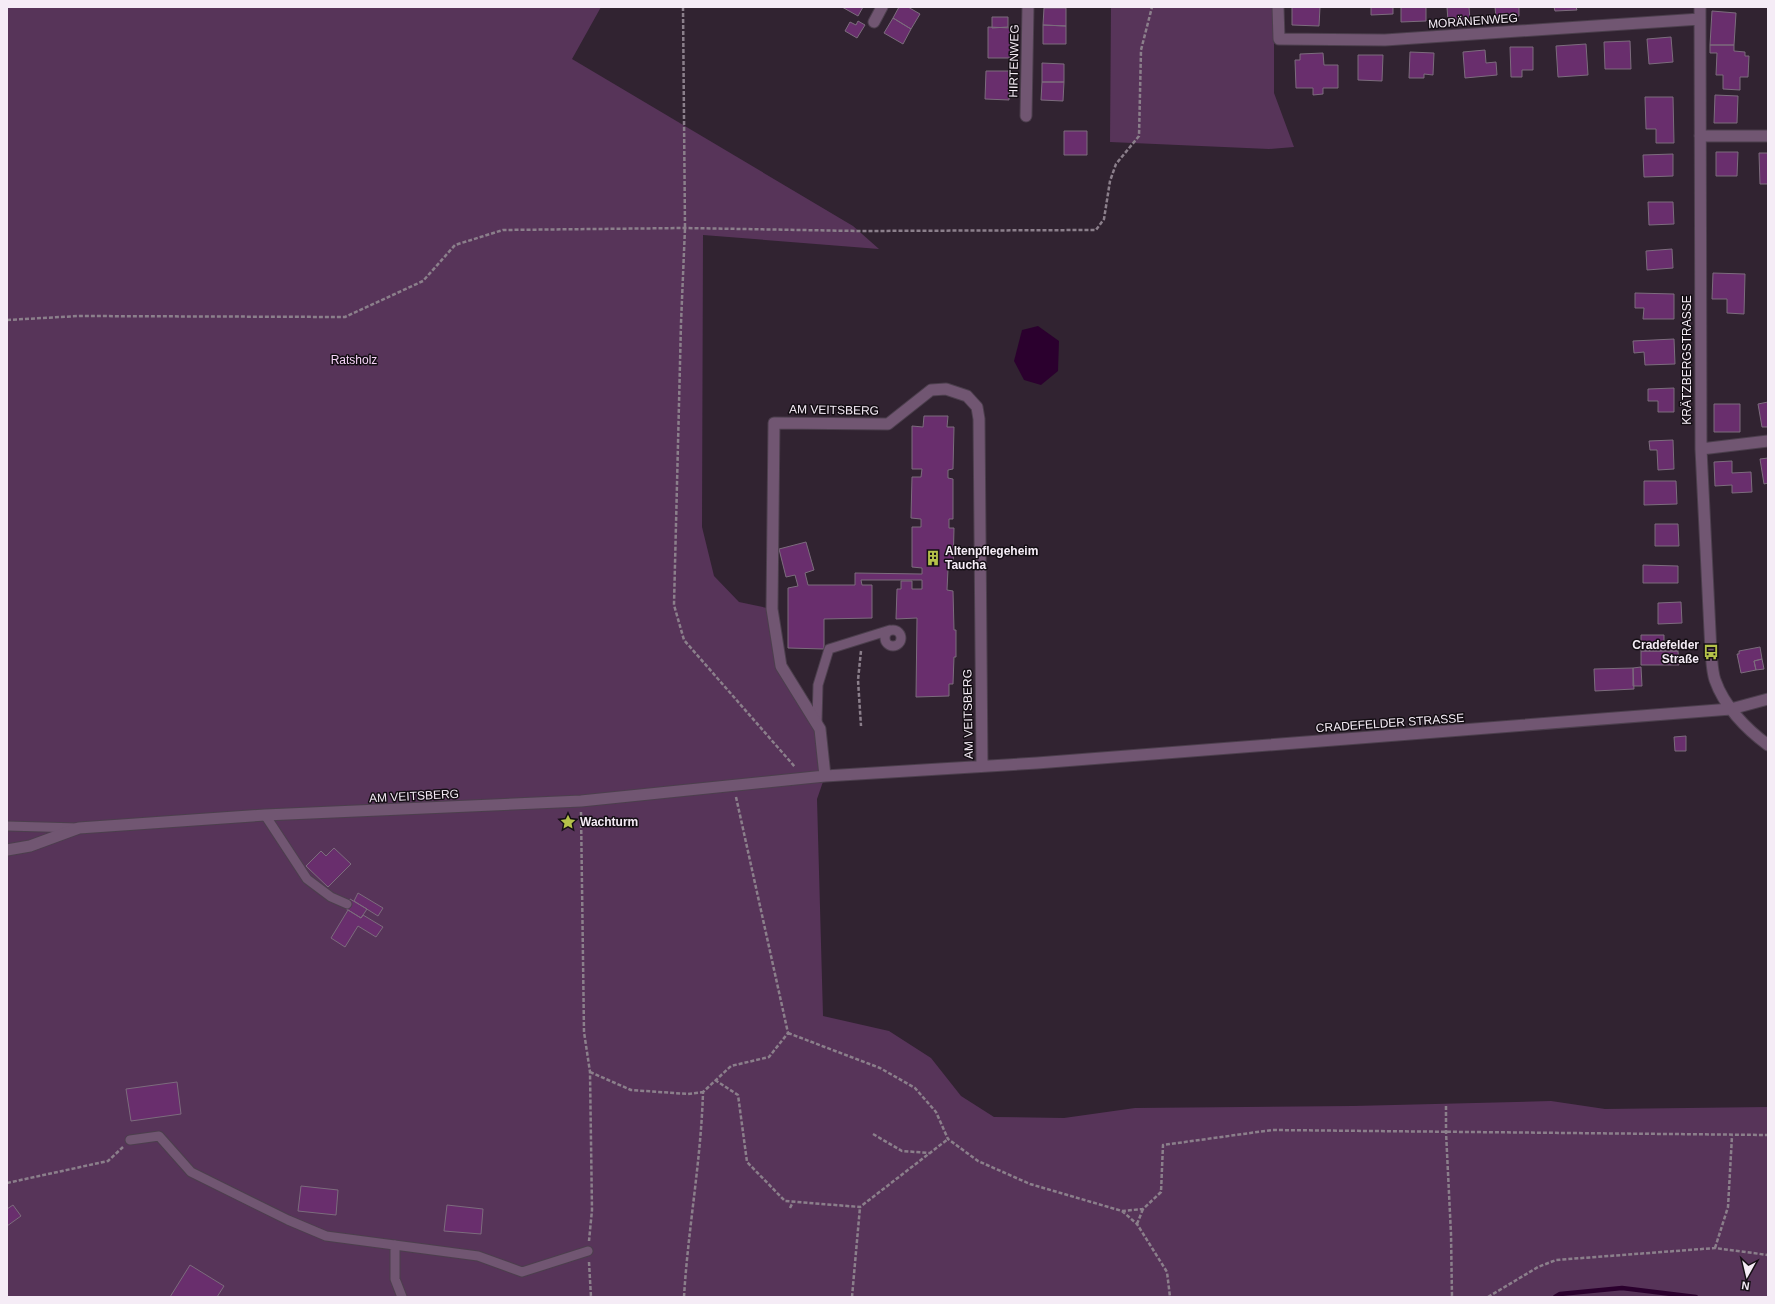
<svg xmlns="http://www.w3.org/2000/svg" width="1775" height="1304" viewBox="0 0 1775 1304" font-family="Helvetica,sans-serif">
<style>
.green{fill:#573459}
.water{fill:#2b002e}
.lines{fill:none;stroke-linecap:round;stroke-linejoin:round}
.stream{stroke:#2b002e;stroke-width:4.5}
.building{fill:#692e6d;stroke:#7c6c7d}
.service-casing{stroke:#4c3f4d;stroke-width:11}
.minor-casing{stroke:#4c3f4d;stroke-width:13}
.path{stroke:#8b7f8b;stroke-width:2.5;stroke-dasharray:4 2;stroke-linecap:butt}
.service{stroke:#715672;stroke-width:9}
.minor{stroke:#715672;stroke-width:11}
.labels{text-anchor:middle;stroke-width:3;stroke-linejoin:round;paint-order:stroke}
.street-label{font-size:12px;fill:#f5ecf6;stroke:#150f15}
.park-label{font-size:12px;fill:#f6d3f7;stroke:#150f15}
.poi-label{font-size:12px;font-weight:bold;fill:#f5ecf6;stroke:#150f15;text-anchor:start}
</style>
<rect width="100%" height="100%" fill="#312331"/>
<!-- green -->
<path class="green" d="M7,7H601L572,59L853,226L879,249L703,235L702,527L714,576L739,602L772,609L781,666L820,729L825,776L817,799L823,1016L889,1031L931,1058L961,1096L994,1117L1064,1118L1135,1108L1353,1106L1551,1101L1605,1109L1768,1107V1297H7Z
M1111,7H1274V93L1294,147L1269,149L1110,142Z"/>
<!-- water -->
<path class="water" d="M1038,326L1059,341L1058,371L1041,385L1024,380L1014,361L1022,330Z"/>
<g class="lines">
<!-- stream -->
<path class="stream" d="M1555,1297L1560,1294L1622,1288L1696,1297"/>
</g>
<!-- building -->
<path class="building" d="M842,7H863L858,16Z
M899,7H908L920,14L911,29L893,18Z
M1292,7H1320L1319,26L1292,25Z
M1371,7H1393V14L1371,15Z
M1401,7H1426V21L1401,22Z
M1447,7H1469L1470,20L1448,21Z
M1495,7H1519V16L1496,18Z
M1554,7H1576L1577,10L1555,11Z
M1044,8H1066V26L1043,25Z
M1712,11L1736,13L1734,45H1710Z
M992,17H1008V27L992,28Z
M893,18L911,29L903,44L884,33Z
M858,21L865,25L857,38L845,31L850,22L856,25Z
M1043,25L1066,26V44H1043Z
M988,27L1012,28V58H988Z
M1671,37L1673,62L1649,64L1647,39Z
M1630,41L1631,69H1605L1604,42Z
M1586,44L1588,75L1558,77L1556,46Z
M1710,45H1734V51L1745,52V56H1749L1748,77H1740V90L1723,89V75H1716L1717,53H1710Z
M1510,47H1533V70H1522V77H1511Z
M1485,50L1486,63L1496,62L1497,75L1465,78L1463,52Z
M1410,52L1434,53L1433,75L1424,74V78H1409Z
M1323,53L1324,65H1338V88H1323V94L1313,95V88H1296L1295,60H1300V54Z
M1358,55H1383L1382,81L1358,80Z
M1042,63L1064,64V82H1042Z
M986,71H1010L1009,100L985,99Z
M1042,82H1064L1063,101L1041,100Z
M1715,95L1738,96L1737,123H1714Z
M1645,97H1673L1674,143H1656V129H1646Z
M1064,131H1087V155H1064Z
M1716,152H1738L1737,176H1716Z
M1759,153H1768V184H1760Z
M1673,154V176L1644,177L1643,155Z
M1648,202H1673L1674,224L1649,225Z
M1672,249L1673,268L1647,270L1646,251Z
M1713,273L1745,274L1744,314L1727,313V299H1712Z
M1635,293L1674,294V319H1643L1644,308H1635Z
M1674,339L1675,364L1645,365L1644,352L1634,353L1633,341Z
M1674,388V412H1658V401H1648V389Z
M1768,402V427H1762L1758,404Z
M1714,404H1740V432H1714Z
M924,416H948L947,427H954L953,469L948,470V478L953,479V519H949V528H954L953,569H948L947,590L953,591L954,630H956V657H954L953,684H949V696L916,697L917,618L896,619L897,589H901V581H912V589H922V580H861L862,585H872V618L824,619V649L788,648V588L798,586L795,575L786,577L779,549L806,542L814,570L805,573L808,585H855V573L922,574V568L912,567V527H921V519L911,518L912,477H921L922,469H912V426L923,427Z
M1673,440L1674,469L1658,470L1657,450H1650L1649,441Z
M1768,458V483L1764,484L1760,459Z
M1732,461V473L1751,472L1752,492L1732,493V485L1715,486L1714,462Z
M1644,481H1676L1677,504L1644,505Z
M1655,524H1678L1679,546H1655Z
M1643,565L1678,566V583H1643Z
M1681,602L1682,623L1658,624V603Z
M1641,635H1664V651H1641Z
M1678,643V651H1664V644Z
M1760,647L1762,659L1754,661L1756,670L1741,673L1737,654H1739V651Z
M1641,651H1678L1679,665H1641Z
M1762,659L1764,669L1756,670L1754,661Z
M1641,667L1642,686H1633V668Z
M1633,668L1634,689L1595,691L1594,669Z
M1686,736V751H1675L1674,737Z
M334,848L351,864L328,887L306,866L321,851L326,856Z
M358,893L383,908L378,916L354,901Z
M350,899L367,909L361,918L345,908Z
M348,910L361,918L363,915L383,927L376,937L358,926L345,947L331,938Z
M177,1082L181,1114L131,1121L126,1089Z
M301,1186L338,1190L336,1215L298,1211Z
M13,1205L21,1216L7,1226V1209Z
M447,1205L483,1209L481,1234L444,1231Z
M190,1265L224,1286L217,1297H170Z"/>
<g class="lines">
<defs>
<path id="service" d="M885 638a8 8 0 1 1 16 0a8 8 0 1 1-16 0Z
M817,722L818,685L829,649L890,630
M265,815L307,879L331,897L347,904
M7,826L78,828
M130,1140L159,1136L191,1172L288,1220L326,1236L478,1256L522,1272L588,1251
M395,1245V1279L402,1297"/>
<path id="minor" d="M1278,7L1279,39L1385,40L1700,19
M1700,7L1701,449L1711,652C1712,661 1712,671 1715,680C1724,706 1746,729 1768,745
M874,22L882,7
M1026,116L1028,7
M1700,136H1768
M1701,449L1768,441
M825,776L820,729L781,666L772,609L774,423L888,424L931,390L946,389L967,396L977,407L979,419L982,766
M7,850L30,846L79,828L265,815L581,801L825,776L1037,763L1731,709L1768,699"/>
</defs>
<!-- service casing -->
<use href="#service" class="service-casing"/>
<!-- minor casing -->
<use href="#minor" class="minor-casing"/>
<!-- path -->
<path class="path" d="M683,7L685,228L681,323L674,605L684,640L795,767
M7,320L79,316L345,317L423,281L455,245L503,230L685,228L858,231L1096,230L1104,219L1110,181L1116,164L1139,136L1141,50L1152,7
M861,651L858,680L861,726
M736,797L788,1033
M581,812L584,1032L590,1072L592,1210L589,1241
M788,1033L880,1068L915,1088L936,1112L948,1139L978,1161L1030,1184L1122,1211L1143,1209L1161,1192L1163,1145L1272,1130L1768,1135
M590,1072L631,1090L688,1094L703,1092
M715,1080L738,1095L747,1162L785,1201L860,1207L948,1139
M1446,1106V1132L1451,1234L1452,1297
M873,1134L902,1151L929,1153
M7,1183L108,1161L123,1147
M790,1208L793,1202
M1122,1211L1137,1224L1167,1272L1170,1297
M1137,1224L1143,1209
M1715,1248L1728,1207L1732,1136
M589,1262L591,1297
M684,1297C688,1229 701,1161 703,1092L731,1066L769,1057L788,1033
M852,1297L860,1207
M1488,1297L1538,1267L1556,1260L1715,1248L1768,1255"/>
<!-- service -->
<use href="#service" class="service"/>
<!-- minor -->
<use href="#minor" class="minor"/>
</g>
<!-- icons -->
<defs>
<symbol id="building-bare" viewBox="-9 -9 18 18"><path d="M-4-6H4V6H1V3H-1V6H-4ZM-2.5-4.3h1.7v1.8h-1.7ZM.8-4.3h1.7v1.8H.8ZM-2.5-1h1.7V.8h-1.7ZM.8-1h1.7V.8H.8Z" fill="#b5c24a" stroke="#150f15" stroke-width="2.5" paint-order="stroke"/></symbol>
<symbol id="bus-bare" viewBox="-9 -9 18 18"><path d="M-5-6H5V4H4V6H2V4H-2V6H-4V4H-5ZM-3.5-4V0h7V-4ZM-3.5 1.2v1.5H-2V1.2ZM2 1.2v1.5H3.5V1.2Z" fill="#b5c24a" stroke="#150f15" stroke-width="2.5" paint-order="stroke"/></symbol>
<symbol id="sight-bare" viewBox="-9 -9 18 18"><path d="M0-6L1.8-2.2L6-1.7L2.9 1.2L3.7 5.4L0 3.3L-3.7 5.4L-2.9 1.2L-6-1.7L-1.8-2.2Z" fill="#b5c24a" stroke="#150f15" stroke-width="2.5" paint-order="stroke"/></symbol>
</defs>
<g fill-rule="evenodd">
<use href="#building-bare" x="922" y="547" width="22" height="22"/>
<use href="#bus-bare" x="1700" y="641" width="22" height="22"/>
<use href="#sight-bare" x="557" y="811" width="22" height="22"/>
</g>
<g class="labels">
<!-- street labels -->
<g class="street-label">
<text transform="translate(1473 21) rotate(-4)" y="4">MORÄNENWEG</text>
<text transform="translate(1014 61) rotate(-89)" y="4">HIRTENWEG</text>
<text transform="translate(1687 360) rotate(-90)" y="4">KRÄTZBERGSTRASSE</text>
<text transform="translate(834 410) rotate(1)" y="4">AM VEITSBERG</text>
<text transform="translate(968 714) rotate(-91)" y="4">AM VEITSBERG</text>
<text transform="translate(1390 723) rotate(-4)" y="4">CRADEFELDER STRASSE</text>
<text transform="translate(414 796) rotate(-3)" y="4">AM VEITSBERG</text>
</g>
<!-- park labels -->
<g class="park-label">
<text x="354" y="364">Ratsholz</text>
</g>
<!-- poi labels -->
<g class="poi-label">
<text x="945" y="555">Altenpflegeheim<tspan x="945" dy="14">Taucha</tspan></text>
<text x="1699" y="649" text-anchor="end">Cradefelder<tspan x="1699" dy="14">Straße</tspan></text>
<text x="580" y="826">Wachturm</text>
</g>
</g>
<!-- border -->
<rect width="1775" height="1304" fill="none" stroke="#f5ecf6" stroke-width="16"/>
<!-- north arrow -->
<g transform="translate(1747 1276) rotate(188)" stroke="#150f15" stroke-width="3" paint-order="stroke">
<path d="M0-3L7 15L0 10L-7 15Z" fill="#f5ecf6"/>
<text y="-6" font-size="11" font-weight="bold" text-anchor="middle" fill="#f5ecf6">N</text>
</g>
</svg>
